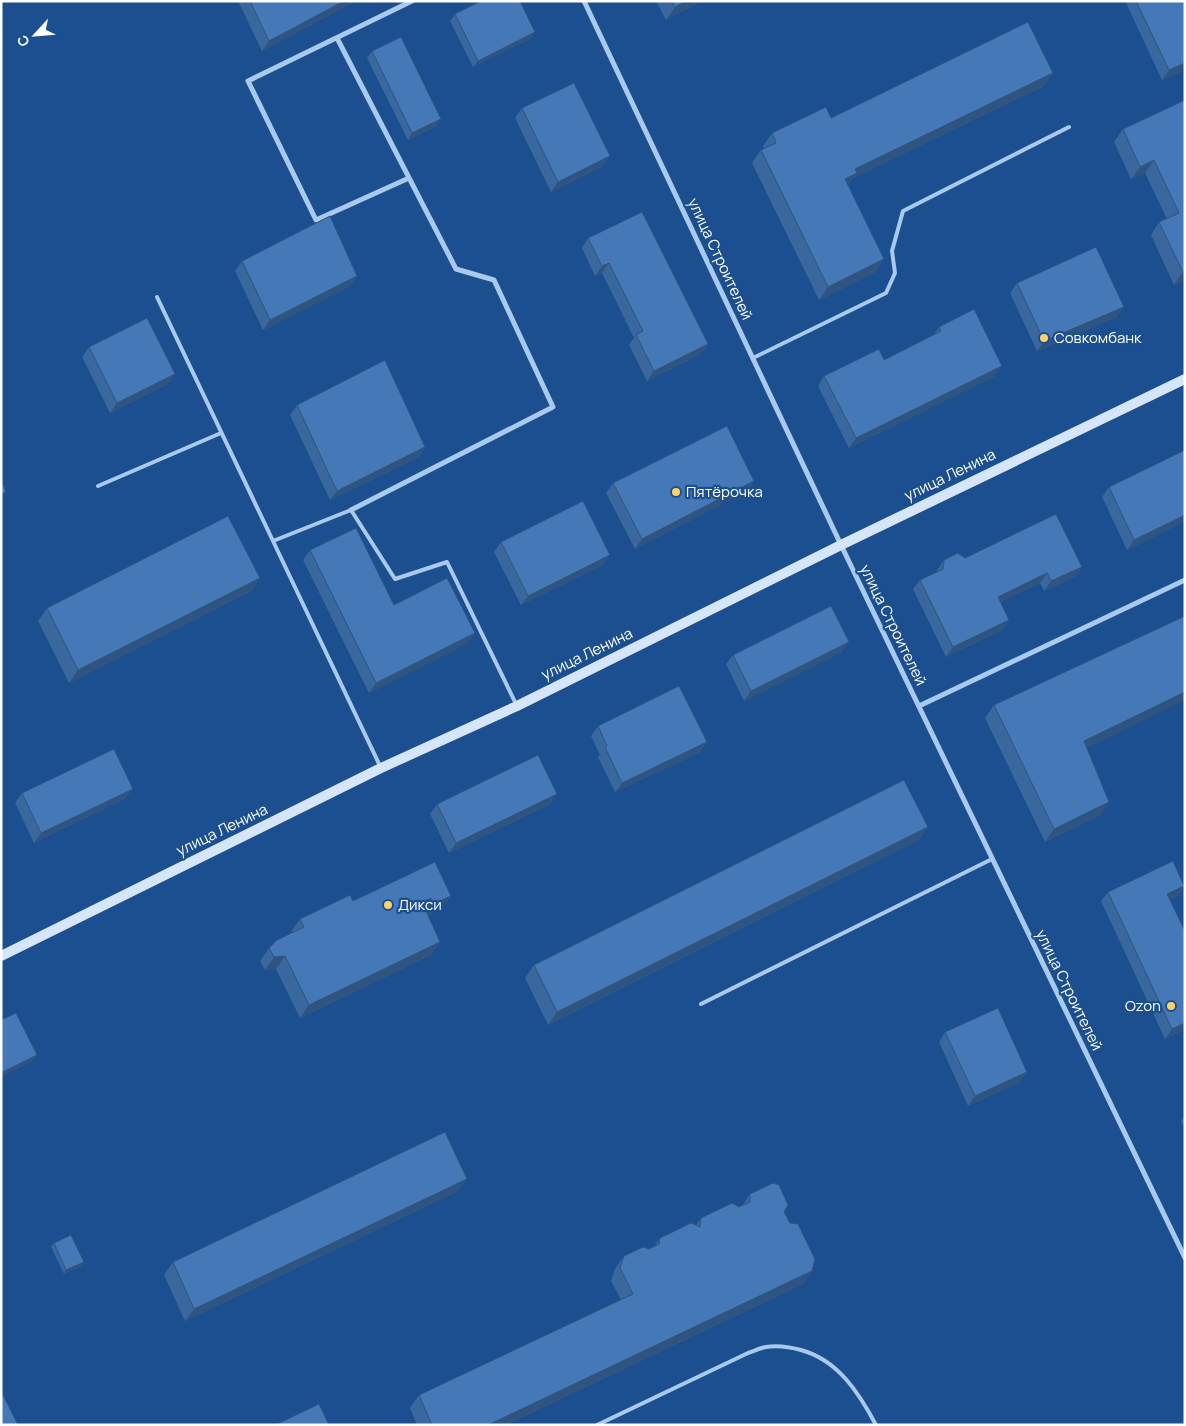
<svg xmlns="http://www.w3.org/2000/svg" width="1186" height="1426" viewBox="0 0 1186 1426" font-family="Manrope,sans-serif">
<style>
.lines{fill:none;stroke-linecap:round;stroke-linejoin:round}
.lane{stroke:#a9c9ee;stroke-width:4}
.street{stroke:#a9c9ee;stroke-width:5}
.secondary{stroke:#d6e6fa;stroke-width:10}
.wall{fill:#3a679d}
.shaded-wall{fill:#305480}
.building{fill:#4478b7;stroke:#305480}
.poi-dot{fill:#ffd166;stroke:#1b4f8f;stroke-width:2}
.labels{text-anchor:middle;stroke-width:4.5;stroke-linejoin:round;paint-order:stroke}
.street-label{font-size:15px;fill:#fff;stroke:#1b4f8f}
.poi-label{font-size:15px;fill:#fff;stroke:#1b4f8f;text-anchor:start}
</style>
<rect width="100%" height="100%" fill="#1b4f8f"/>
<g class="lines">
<!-- lane -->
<path class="lane" d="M157,297L273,541
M753,358L886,293L895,273L892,251L903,211L1069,127
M98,486L221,433
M381,768L273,541L351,510L395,579L447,562L516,704
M701,1004L992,859
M597,1425L748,1353C754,1351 760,1348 766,1347C778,1345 790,1347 801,1350C838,1360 859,1393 876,1425"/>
<!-- street -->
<path class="street" d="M584,1L841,545L1185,1258
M337,38L456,269L494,280L553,407L351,510
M409,178L316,220L248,81L412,1
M919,706L1185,580"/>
<!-- secondary -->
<path class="secondary" d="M1,956L381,768L517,706L841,545L1185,379"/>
</g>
<!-- wall -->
<path class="wall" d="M238,1H356L262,51Z
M656,1H702L666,20Z
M1127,1H1185V70L1162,80L1126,3Z
M455,14L535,32L530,39L473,67L450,21Z
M372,51L437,126L408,140L367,58Z
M1044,86L853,178L848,185L884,259L875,272L819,300L752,163L761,150L764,149L763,146L772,133Z
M1185,100V280L1174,285L1151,235L1159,222L1167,219L1145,173L1131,179L1114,142L1123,129Z
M522,108L610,156L603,166L551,192L515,118Z
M588,238L708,344L701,354L647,381L629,345L634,338L602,273L595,276L582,248Z
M242,261L357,276L350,286L263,330L235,271Z
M1017,283L1117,317L1037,351L1010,293Z
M939,327L995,376L849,448L818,386L824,376L884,360L933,336Z
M89,347L168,384L110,413L82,357Z
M297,405L425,447L419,457L330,500L290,415Z
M754,481L747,491L635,549L606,493L613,483Z
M1109,487L1185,521L1127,550L1102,497Z
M501,542L603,565L521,605L494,552Z
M310,550L394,605L468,643L369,693L303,560Z
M965,558L1082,567L1075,577L1044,591L1040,583L1000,602L1009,620L1002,630L946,657L913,589L920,580L937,572V570L944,560Z
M260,578L251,591L69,683L38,621L47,608Z
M842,652L744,701L726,664L733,655Z
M994,705L1087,748L1109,802L1100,815L1045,842L985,718Z
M598,726L700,752L615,792L598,757L600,755L591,736Z
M22,793L126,798L34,843L15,803Z
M557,794L550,804L449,853L430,814L437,804Z
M928,827L919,840L548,1025L525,978L534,965Z
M435,862L442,908L428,915L431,955L300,1018L276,969L265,970L260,961L269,948L292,933L291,932L300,919L353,901Z
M1184,886L1178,896L1170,899L1185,1029L1165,1039L1101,901L1108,892Z
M945,1032L1027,1072L1020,1082L968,1106L939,1042Z
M1185,1116V1129L1181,1121Z
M458,1191L185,1321L164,1275L173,1262Z
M750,1194L784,1212L812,1271L803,1284L506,1425H417L410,1408L419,1395L621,1300L611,1281L615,1269L624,1256L649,1249L654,1247L660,1238L696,1225L701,1218L739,1207L742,1206Z
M54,1243L84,1262L82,1266L64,1274L51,1247Z"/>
<!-- shaded-wall -->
<path class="shaded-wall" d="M344,1H356L262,51L269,41Z
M686,1H702L666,20L675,7Z
M535,32L530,39L473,67L478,61Z
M1185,63V70L1162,80L1169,70Z
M1053,73L1044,86L853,178L848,186L845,179L855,169Z
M441,119L437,126L408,140L412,133Z
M610,156L603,166L551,192L558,182Z
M1154,160L1145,173L1131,179L1140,167Z
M884,259L875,272L819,300L828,287Z
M609,263L602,273L595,276L602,266Z
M1185,271V280L1174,285L1183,272Z
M357,276L350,286L263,330L270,320Z
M1124,307L1117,317L1037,351L1044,341Z
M708,344L701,354L647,381L654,371Z
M1002,366L995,376L849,448L856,438Z
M175,374L168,384L110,413L117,403Z
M425,447L419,457L330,500L337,491Z
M754,481L747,491L635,549L642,539Z
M6,492L1,498V494Z
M1185,515V521L1127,550L1134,540Z
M610,555L603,565L521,605L528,596Z
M1082,567L1075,577L1044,591L1051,581Z
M1047,573L1040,583L991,607L998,597Z
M260,578L251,591L69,683L78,670Z
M1009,620L1002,630L946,657L953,647Z
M475,633L468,643L369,693L376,683Z
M849,642L842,652L744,701L751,691Z
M1185,692V700L1075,754L1084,741Z
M707,742L700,752L615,792L622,783Z
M133,789L126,798L34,843L41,833Z
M557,794L550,804L449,853L456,843Z
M1109,802L1100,815L1045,842L1054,829Z
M928,827L919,840L548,1025L557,1012Z
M1184,886L1178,896L1160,904L1167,894Z
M451,896L442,908L424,917L433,904Z
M431,898L422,911V902Z
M440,942L431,955L300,1018L309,1005Z
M285,956L276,969L265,970L274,957Z
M1185,1023V1029L1165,1039L1172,1029Z
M37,1055L32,1062L1,1077V1073Z
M1027,1072L1020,1082L968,1106L975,1096Z
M467,1179L458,1191L185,1321L194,1309Z
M84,1262L82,1266L64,1274L66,1270Z
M812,1271L803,1284L506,1425H488Z"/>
<!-- building -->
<path class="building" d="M250,1H344L269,41Z
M481,1H520L535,32L478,61L455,14Z
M672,1H686L675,7Z
M1136,1H1185V63L1169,70Z
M1028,22L1053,73L855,169L857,173L845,179L884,259L828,287L761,150L776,143L772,133L826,107L831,118Z
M401,37L441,119L412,133L372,51Z
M574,83L610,156L558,182L522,108Z
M1185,100V271L1183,272L1159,222L1179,213L1154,160L1140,167L1123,129Z
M642,212L708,344L654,371L636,335L643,331L609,263L602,266L588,238Z
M330,216L357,276L270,320L242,261Z
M1096,247L1124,307L1044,341L1017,283Z
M974,309L1002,366L856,438L824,376L879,349L884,360L941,331L939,327Z
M147,318L175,374L117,403L89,347Z
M385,360L425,447L337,491L297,405Z
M727,426L754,481L642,539L613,483Z
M1185,450V515L1134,540L1109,487Z
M1,480L6,492L1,494Z
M583,501L610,555L528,596L501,542Z
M1056,514L1082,567L1051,581L1047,573L998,597L1009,620L953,647L920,580L943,569L944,560L958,553L965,558Z
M228,516L260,578L78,670L47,608Z
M356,528L394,605L447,578L475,633L376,683L310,550Z
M831,606L849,642L751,691L733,655Z
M1185,616V692L1084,741L1109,802L1054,829L994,705Z
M679,686L707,742L622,783L605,747L607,746L598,726Z
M114,749L133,789L41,833L22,793Z
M538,755L557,794L456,843L437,804Z
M904,780L928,827L557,1012L534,965Z
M1173,861L1184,886L1167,894L1185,931V1023L1172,1029L1108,892Z
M435,862L451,896L433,904L431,898L422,902L440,942L309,1005L285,956L274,957L269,948L277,940L304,927L300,919L350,895L353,901Z
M998,1008L1027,1072L975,1096L945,1032Z
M16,1013L37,1055L1,1073V1020Z
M445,1132L467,1179L194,1309L173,1262Z
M773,1183L779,1185L788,1205L784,1212L790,1223L798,1224L815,1259L812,1271L488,1425H432L419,1395L633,1294L620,1268L624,1256L643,1247L649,1249L659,1244L660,1238L691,1223L700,1227L701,1218L732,1203L739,1207L750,1202V1194Z
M71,1235L84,1262L66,1270L54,1243Z
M1,1391L18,1425H1Z
M319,1404L329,1425H275Z"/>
<!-- markers -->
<g class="poi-dot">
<circle cx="1044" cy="338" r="5"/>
<circle cx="676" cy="492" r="5"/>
<circle cx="388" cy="905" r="5"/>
<circle cx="1171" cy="1006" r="5"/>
</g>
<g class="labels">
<!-- street labels -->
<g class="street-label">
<text transform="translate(720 259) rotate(65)" y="5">улица Строителей</text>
<text transform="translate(950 475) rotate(-26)" y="5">улица Ленина</text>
<text transform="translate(893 625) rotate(64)" y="5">улица Строителей</text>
<text transform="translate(587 654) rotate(-26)" y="5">улица Ленина</text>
<text transform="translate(222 830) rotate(-26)" y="5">улица Ленина</text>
<text transform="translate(1069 990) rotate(64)" y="5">улица Строителей</text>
</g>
<!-- poi labels -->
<g class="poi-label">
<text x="1054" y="343">Совкомбанк</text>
<text x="686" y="497">Пятёрочка</text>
<text x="398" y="910">Дикси</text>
<text x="1161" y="1011" text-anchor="end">Ozon</text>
</g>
</g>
<!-- border -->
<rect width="1186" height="1426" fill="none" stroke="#ffffff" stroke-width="5"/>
<!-- north arrow -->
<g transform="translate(35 35) rotate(244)" stroke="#1b4f8f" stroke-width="4" paint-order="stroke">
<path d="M0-4L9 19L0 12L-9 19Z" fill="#ffffff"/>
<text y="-8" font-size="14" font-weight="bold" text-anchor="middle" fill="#ffffff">С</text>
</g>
</svg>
